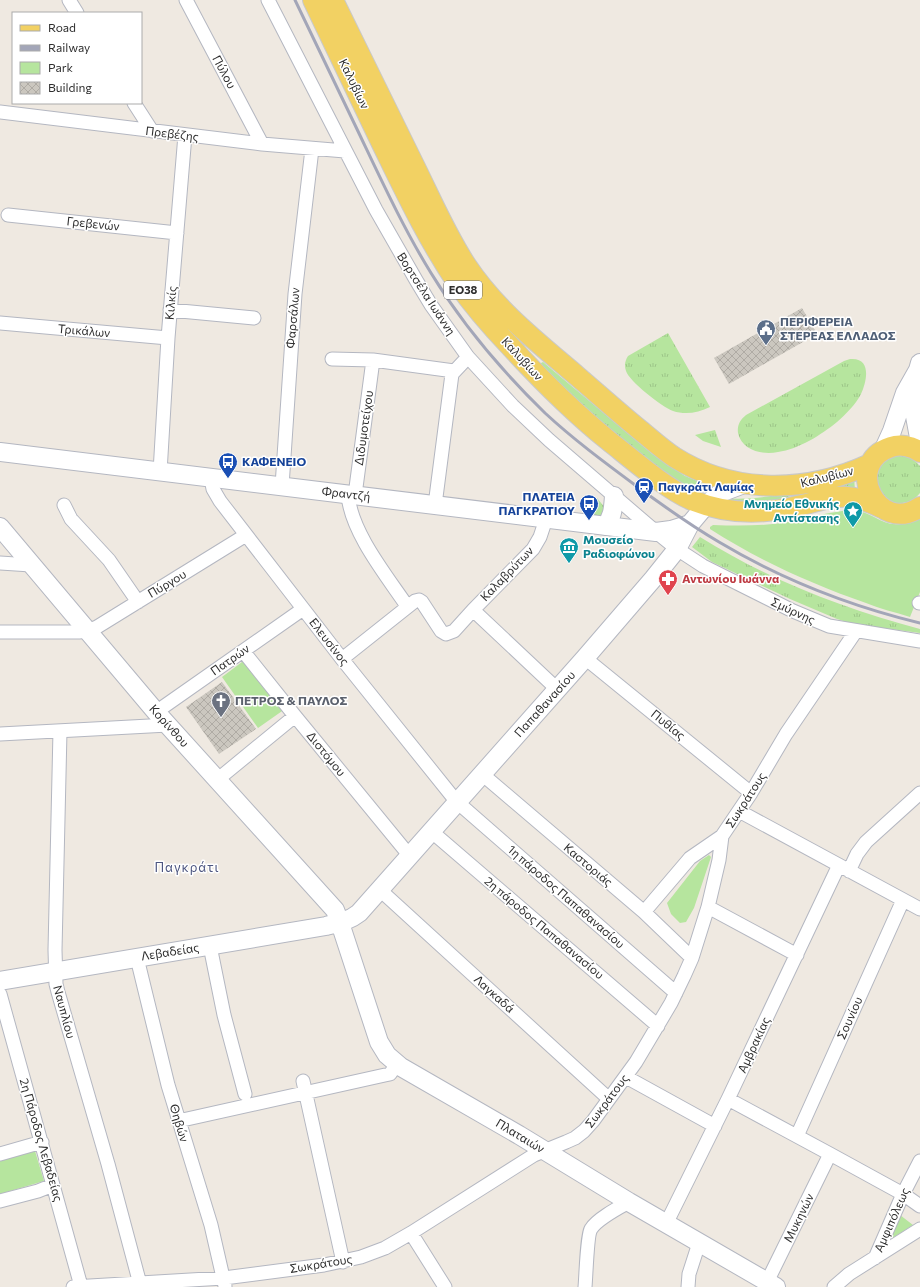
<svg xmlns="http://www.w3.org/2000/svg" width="920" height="1287" viewBox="0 0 920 1287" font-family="Commissioner,sans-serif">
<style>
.grass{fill:url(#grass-tufts)}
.park{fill:#b6e59e}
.building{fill:url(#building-cross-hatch)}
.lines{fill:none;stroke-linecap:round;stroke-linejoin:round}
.street-casing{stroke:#b4b7c1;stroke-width:15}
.secondary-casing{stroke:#b4b7c1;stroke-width:20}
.primary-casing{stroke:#c9c9c9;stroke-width:22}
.street{stroke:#fff;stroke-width:13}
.secondary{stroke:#fff;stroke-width:18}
.primary{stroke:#f2d163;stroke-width:20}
.rail{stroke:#a3a6b8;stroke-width:3}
.labels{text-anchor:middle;stroke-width:3;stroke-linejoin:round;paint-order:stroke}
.shield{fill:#fff;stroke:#6d6d6d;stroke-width:1}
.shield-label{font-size:11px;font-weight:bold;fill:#2e2e2e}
.street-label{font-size:12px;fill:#2e2e2e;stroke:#fff}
.service-label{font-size:12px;font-weight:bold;fill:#4e5e75;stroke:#fff;text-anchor:start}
.transit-label{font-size:12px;font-weight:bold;fill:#164399;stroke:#fff;text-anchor:start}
.culture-label{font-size:12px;font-weight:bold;fill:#0d838f;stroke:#fff;text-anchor:end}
.health-label{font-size:12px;font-weight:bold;fill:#be3a42;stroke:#fff;text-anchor:start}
.worship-label{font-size:12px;font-weight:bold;fill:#5b616d;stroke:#fff;text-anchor:start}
.neighbourhood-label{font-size:13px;letter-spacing:1px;fill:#4d5680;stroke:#fff}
</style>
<defs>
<pattern id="grass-tufts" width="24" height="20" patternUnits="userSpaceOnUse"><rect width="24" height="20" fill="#b6e59e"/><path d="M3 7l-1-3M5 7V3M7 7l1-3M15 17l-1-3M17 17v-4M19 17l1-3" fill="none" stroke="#9dc588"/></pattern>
<pattern id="building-cross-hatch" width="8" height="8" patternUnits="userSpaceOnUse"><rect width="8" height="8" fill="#cbc7bf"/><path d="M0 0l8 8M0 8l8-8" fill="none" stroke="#afaba4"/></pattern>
</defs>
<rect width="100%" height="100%" fill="#efe9e1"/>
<!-- grass -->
<path class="grass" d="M668,333L710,407C698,413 685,415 673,411C662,407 629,381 626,371C624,365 625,361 628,356Z
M850,359C872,357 867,381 861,394C856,404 846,414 837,422C821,435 799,449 778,452C763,455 742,451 738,433C737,425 740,420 746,415L844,361Z
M543,362L651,453L685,476L695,480L716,485L708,490L701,492L681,485L615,437L540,365L541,363Z
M715,430L721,447L703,441L695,435Z
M898,455L911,457L920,466V493C911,505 893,507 882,496C880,494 880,490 879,487C876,477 876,467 886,460C889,458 894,456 898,455Z
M854,476L855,491L845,489L801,493L778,500L748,503L721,499L722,498C769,502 809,487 854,476Z
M597,498L606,509L605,518L584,519Z
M700,537C769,580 842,608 920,629V633L853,624L837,619L790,599L712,562L692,547Z
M900,1215L913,1225L888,1241Z"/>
<!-- park -->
<path class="park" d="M850,510C882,512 883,536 920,517V592L910,617C895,612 880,609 866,603C812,584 758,560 710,529V527L713,525C739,526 764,526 789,522C809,518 829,512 850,510Z
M246,659L285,709L258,728L222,677Z
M709,855L711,857L694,908L686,922L680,923L671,914L667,903L700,861Z
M35,1151L44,1181L0,1194V1161Z"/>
<!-- building -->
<path class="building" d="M802,308L817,334L729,384L714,358Z
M222,682L256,729L219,754L186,707Z"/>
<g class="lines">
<defs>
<path id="street" d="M69,0L77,13
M186,0L262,144
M268,0L376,210L416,280L431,305L468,357L513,406L549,440L656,532L677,549L703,566L793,611L829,626L920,641
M134,103L152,131
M0,112L262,144L345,151
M8,215L177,233
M170,310L254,318
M0,323L168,338
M332,359L373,360L454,371
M160,472L168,338L185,135
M211,478L213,489L220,501L342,659L456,801L676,993
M282,486L295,294L312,149
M348,495C351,532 386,575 407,606
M355,495L373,360
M64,505L71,519L109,560L138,602
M435,505L452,374L468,357
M546,519L540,537L533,549L473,610L557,689
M0,563L31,565
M919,603H920
M0,632H79L87,631L97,627L246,535
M243,651L295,716L409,855
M585,658L751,793
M342,659L415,601L419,600L422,602L441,631L446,634L454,631L473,610
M156,712L303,609
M60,731L55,950L56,984L58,992L108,1164L140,1284
M0,734L168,725
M482,774L644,912L692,958
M217,780L295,716
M739,811L920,909
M431,831L658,1026
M849,871L857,854L866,842L920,793
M379,889L609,1099
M708,907L797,955
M644,912L690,858L722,836
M210,946L224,1015L245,1094
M137,958L168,1085L211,1225L225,1286
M0,994L81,1286
M626,1077L715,1126
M303,1081L343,1262
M728,1099L830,1154L903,1194L920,1206
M178,1121L385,1075L390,1074L397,1064
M797,1136L903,900
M0,1154L42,1142
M0,1201L38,1191L53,1185
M666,1224L728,1099L839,865
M411,1233L445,1287
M875,1258L903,1194L920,1161
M767,1282L830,1154
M73,1287L224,1278L324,1265L361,1257L385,1248L411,1233L534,1155L566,1142L575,1138L584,1131L593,1121L636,1062L671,1003L684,976L692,958L708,907L719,860L722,836L751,793L786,734L856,631
M585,1287C586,1277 587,1235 591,1229C597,1219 618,1208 629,1202
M688,1287L689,1274L699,1243
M834,1287L849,1274L920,1229"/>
<path id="secondary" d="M918,375L915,416L920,443
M883,451L892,431L905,393L918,370L920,363
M0,452L656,532L671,530L690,524
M605,526C613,517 613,508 614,496
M0,527L156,712L335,910L340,923L379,1042L387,1055L401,1067L519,1135L629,1202L776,1287
M0,981L326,926C338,923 349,921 359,913L585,658L653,579L677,549L690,524L706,505L720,493L744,484"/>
<path id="primary" d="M313,0C336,48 359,96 382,144C405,191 428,240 458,284C473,305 491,326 509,345C540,379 573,412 609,441C633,460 666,489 694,501C724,513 758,514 789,508C830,500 840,487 882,508
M333,0C360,54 386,109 413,163C430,197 445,233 466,265C496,310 536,341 577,376C598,394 618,412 640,430C651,439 662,449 674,457C734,495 807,493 870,464
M920,452C912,446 900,444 891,447C842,463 877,536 920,507"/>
</defs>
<!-- street casing -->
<use href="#street" class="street-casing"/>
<!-- secondary casing -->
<use href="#secondary" class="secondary-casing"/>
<!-- primary casing -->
<use href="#primary" class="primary-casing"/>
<!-- street -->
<use href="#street" class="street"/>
<!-- secondary -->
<use href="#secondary" class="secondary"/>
<!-- primary -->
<use href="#primary" class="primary"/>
<!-- rail -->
<path class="rail" d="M295,0C315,42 335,83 355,125C379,175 402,226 431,273C462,324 502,371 545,413C573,439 604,462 635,485C662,505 690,525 719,542C781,579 850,606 920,623"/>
</g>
<!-- icons -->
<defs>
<symbol id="civic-pin" viewBox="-11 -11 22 30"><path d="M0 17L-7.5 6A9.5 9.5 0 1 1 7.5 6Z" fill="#5c6f8a" stroke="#fff"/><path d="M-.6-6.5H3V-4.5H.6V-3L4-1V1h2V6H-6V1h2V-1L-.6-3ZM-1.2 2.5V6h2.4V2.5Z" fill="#fff"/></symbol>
<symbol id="bus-pin" viewBox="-11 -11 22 30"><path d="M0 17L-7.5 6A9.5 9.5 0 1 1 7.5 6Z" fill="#1a4fb4" stroke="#fff"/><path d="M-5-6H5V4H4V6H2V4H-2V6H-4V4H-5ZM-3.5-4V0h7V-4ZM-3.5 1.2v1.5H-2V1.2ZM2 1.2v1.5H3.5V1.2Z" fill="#fff"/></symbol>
<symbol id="station-pin" viewBox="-11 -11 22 30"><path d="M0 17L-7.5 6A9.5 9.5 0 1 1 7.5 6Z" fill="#1a4fb4" stroke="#fff"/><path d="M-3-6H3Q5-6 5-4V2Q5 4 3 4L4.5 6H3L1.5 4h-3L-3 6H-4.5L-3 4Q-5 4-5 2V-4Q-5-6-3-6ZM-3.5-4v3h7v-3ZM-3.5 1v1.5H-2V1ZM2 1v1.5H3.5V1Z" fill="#fff"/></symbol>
<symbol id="sight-pin" viewBox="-11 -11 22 30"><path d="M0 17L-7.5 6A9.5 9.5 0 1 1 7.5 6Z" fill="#0f9aa8" stroke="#fff"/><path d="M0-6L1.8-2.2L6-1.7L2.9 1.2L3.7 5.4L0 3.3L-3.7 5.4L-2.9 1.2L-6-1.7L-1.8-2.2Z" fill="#fff"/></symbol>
<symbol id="museum-pin" viewBox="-11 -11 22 30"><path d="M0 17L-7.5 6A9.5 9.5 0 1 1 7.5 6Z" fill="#0f9aa8" stroke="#fff"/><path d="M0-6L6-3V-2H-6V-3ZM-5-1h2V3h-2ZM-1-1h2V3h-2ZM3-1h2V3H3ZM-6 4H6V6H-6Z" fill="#fff"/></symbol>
<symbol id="pharmacy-pin" viewBox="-11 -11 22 30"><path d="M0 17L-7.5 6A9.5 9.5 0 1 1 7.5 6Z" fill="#e0444e" stroke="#fff"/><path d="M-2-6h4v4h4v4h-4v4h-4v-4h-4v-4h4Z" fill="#fff"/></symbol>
<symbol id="church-pin" viewBox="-11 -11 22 30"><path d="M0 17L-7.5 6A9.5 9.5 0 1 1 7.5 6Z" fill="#6b7280" stroke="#fff"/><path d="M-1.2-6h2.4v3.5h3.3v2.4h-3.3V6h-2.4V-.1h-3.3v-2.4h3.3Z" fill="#fff"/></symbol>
</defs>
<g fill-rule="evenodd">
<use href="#civic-pin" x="755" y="318" width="22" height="30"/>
<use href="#bus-pin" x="217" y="451" width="22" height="30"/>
<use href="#station-pin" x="633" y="476" width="22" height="30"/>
<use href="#bus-pin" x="578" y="493" width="22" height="30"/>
<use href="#sight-pin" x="842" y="500" width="22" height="30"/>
<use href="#museum-pin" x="558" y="536" width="22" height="30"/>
<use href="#pharmacy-pin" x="657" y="568" width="22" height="30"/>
<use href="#church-pin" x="210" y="690" width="22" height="30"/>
</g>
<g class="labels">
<!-- shield labels -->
<rect class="shield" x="444" y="281" width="38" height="18" rx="3"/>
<g class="shield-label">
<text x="463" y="294">ΕΟ38</text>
</g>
<!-- street labels -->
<g class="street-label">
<text transform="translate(224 72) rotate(62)" y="4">Πύλου</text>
<text transform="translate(354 84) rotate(64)" y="4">Καλυβίων</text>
<text transform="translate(172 134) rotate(7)" y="4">Πρεβέζης</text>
<text transform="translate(93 224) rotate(6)" y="4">Γρεβενών</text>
<text transform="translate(426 294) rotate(57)" y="4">Βορτσέλα Ιωάννη</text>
<text transform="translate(171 303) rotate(-85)" y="4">Κιλκίς</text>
<text transform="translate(293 318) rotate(-85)" y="4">Φαρσάλων</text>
<text transform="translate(84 331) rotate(5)" y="4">Τρικάλων</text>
<text transform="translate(522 359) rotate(47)" y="4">Καλυβίων</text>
<text transform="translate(364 428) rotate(-82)" y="4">Διδυμοτείχου</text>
<text transform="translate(827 477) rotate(-14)" y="4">Καλυβίων</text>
<text transform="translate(346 494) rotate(7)" y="4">Φραντζή</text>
<text transform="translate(507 574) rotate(-46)" y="4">Καλαβρύτων</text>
<text transform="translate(167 584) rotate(-31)" y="4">Πύργου</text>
<text transform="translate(793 611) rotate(25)" y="4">Σμύρνης</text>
<text transform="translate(329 642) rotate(52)" y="4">Ελευσίνος</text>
<text transform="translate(230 660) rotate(-35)" y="4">Πατρών</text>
<text transform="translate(545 704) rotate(-48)" y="4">Παπαθανασίου</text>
<text transform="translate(668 725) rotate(39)" y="4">Πυθίας</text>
<text transform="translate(169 726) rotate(48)" y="4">Κορίνθου</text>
<text transform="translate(326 754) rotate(51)" y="4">Διστόμου</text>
<text transform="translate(746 800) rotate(-57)" y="4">Σωκράτους</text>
<text transform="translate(588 865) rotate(40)" y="4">Καστοριάς</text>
<text transform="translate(566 897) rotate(41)" y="4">1η πάροδος Παπαθανασίου</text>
<text transform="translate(544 928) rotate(40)" y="4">2η πάροδος Παπαθανασίου</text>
<text transform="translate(170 952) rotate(-9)" y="4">Λεβαδείας</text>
<text transform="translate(494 994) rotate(42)" y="4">Λαγκαδά</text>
<text transform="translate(64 1012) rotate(75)" y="4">Ναυπλίου</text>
<text transform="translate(850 1018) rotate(-66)" y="4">Σουνίου</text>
<text transform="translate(754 1045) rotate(-65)" y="4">Αμβρακίας</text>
<text transform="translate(607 1101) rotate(-53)" y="4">Σωκράτους</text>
<text transform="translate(179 1123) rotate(73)" y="4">Θηβών</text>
<text transform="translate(520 1136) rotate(31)" y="4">Πλαταιών</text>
<text transform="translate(41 1140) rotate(74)" y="4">2η Πάροδος Λεβαδείας</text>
<text transform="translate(799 1218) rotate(-64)" y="4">Μυκηνών</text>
<text transform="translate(892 1220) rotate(-66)" y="4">Αμφιπόλεως</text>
<text transform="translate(321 1264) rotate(-9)" y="4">Σωκράτους</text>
</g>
<!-- service labels -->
<g class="service-label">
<text x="780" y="326">ΠΕΡΙΦΕΡΕΙΑ<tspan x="780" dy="14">ΣΤΕΡΕΑΣ ΕΛΛΑΔΟΣ</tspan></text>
</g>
<!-- transit labels -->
<g class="transit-label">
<text x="242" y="466">ΚΑΦΕΝΕΙΟ</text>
<text x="658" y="491">Παγκράτι Λαμίας</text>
<text x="575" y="501" text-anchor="end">ΠΛΑΤΕΙΑ<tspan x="575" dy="14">ΠΑΓΚΡΑΤΙΟΥ</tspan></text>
</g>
<!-- culture labels -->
<g class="culture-label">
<text x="839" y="508">Μνημείο Εθνικής<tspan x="839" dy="14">Αντίστασης</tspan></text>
<text x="583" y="544" text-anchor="start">Μουσείο<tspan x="583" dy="14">Ραδιοφώνου</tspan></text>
</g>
<!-- health labels -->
<g class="health-label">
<text x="682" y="583">Αντωνίου Ιωάννα</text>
</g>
<!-- worship labels -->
<g class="worship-label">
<text x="235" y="705">ΠΕΤΡΟΣ &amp; ΠΑΥΛΟΣ</text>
</g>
<!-- neighbourhood labels -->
<g class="neighbourhood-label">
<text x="187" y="872">Παγκράτι</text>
</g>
</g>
<!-- legend -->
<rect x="12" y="12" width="130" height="92" fill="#ffffff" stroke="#ababab"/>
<rect x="20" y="25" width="20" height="6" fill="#f2d163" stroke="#ababab"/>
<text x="48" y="32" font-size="12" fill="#2e2e2e">Road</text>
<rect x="20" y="45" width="20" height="6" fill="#a3a6b8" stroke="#ababab"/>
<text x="48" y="52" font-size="12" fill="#2e2e2e">Railway</text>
<rect x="20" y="62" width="20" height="12" fill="#b6e59e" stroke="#ababab"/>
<text x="48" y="72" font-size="12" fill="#2e2e2e">Park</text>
<rect x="20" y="82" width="20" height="12" fill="url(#building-cross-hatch)" stroke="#ababab"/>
<text x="48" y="92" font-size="12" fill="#2e2e2e">Building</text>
</svg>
